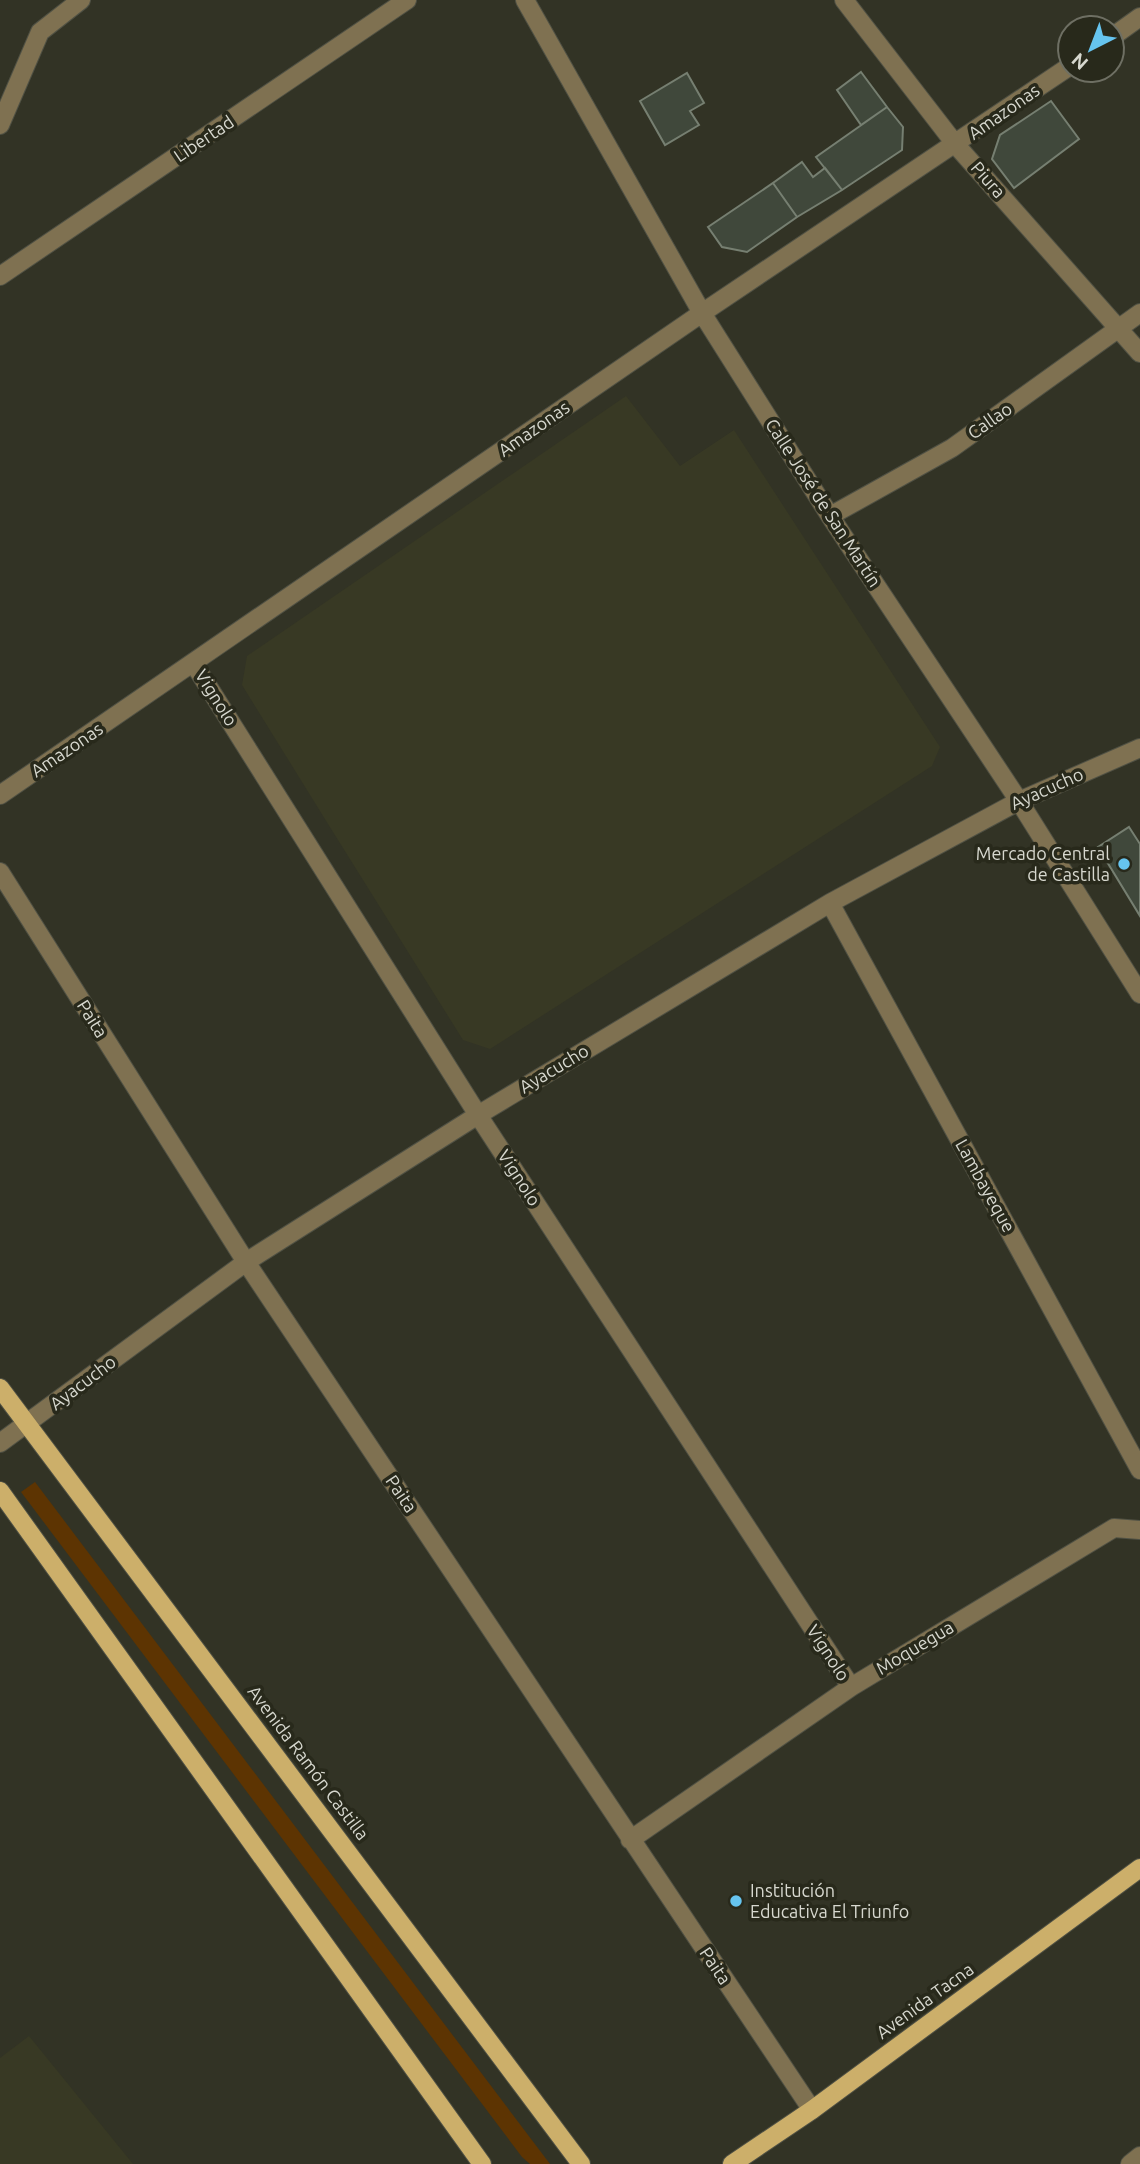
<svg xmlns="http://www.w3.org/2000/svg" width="1140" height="2164" viewBox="0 0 1140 2164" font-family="Ubuntu,sans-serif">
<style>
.built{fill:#383924}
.green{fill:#5d3402}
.building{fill:#40483b;stroke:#767f71;stroke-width:2}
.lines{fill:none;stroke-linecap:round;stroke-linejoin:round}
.minor-casing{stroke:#505144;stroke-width:20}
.major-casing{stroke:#505144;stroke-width:20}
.minor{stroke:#7f7151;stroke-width:18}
.major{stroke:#ccaf6a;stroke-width:18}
.poi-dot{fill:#66c4ef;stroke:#28291b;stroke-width:2.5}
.labels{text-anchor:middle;stroke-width:7;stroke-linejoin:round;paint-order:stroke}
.street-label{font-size:18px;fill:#d7d8cf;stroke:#28291b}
.poi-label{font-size:18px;fill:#d7d8cf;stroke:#28291b;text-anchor:end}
</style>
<rect width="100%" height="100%" fill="#323325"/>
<!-- built -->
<path class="built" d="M626,396L680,466L734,430L940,747L932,766L490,1049L463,1040L328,824L242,685L247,656Z
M29,2036L133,2164H0V2058Z"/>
<!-- green -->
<path class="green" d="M35,1482L550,2164H530L522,2157L21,1492Z"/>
<!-- building -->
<path class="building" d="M861,72L887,107L861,125L837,90Z
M687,73L704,103L690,111L699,125L665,145L640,101Z
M1051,101L1079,139L1014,188L992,159L1000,135Z
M887,107L903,127L902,150L842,190L816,157Z
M802,162L813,177L825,168L842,190L797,217L773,183Z
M773,183L797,217L747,252L722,247L708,227Z
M1129,827L1140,844V916L1098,847Z"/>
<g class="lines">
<defs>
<path id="minor" d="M525,0L702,313L830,516L1019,801L1140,994
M844,0L956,145L1140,353
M1112,37L1140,17
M0,125L40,32L81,0
M0,276L407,0
M830,516L952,448L1140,313
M194,664L478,1115L851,1687
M0,795L702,313L1070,66
M0,872L246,1262L812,2110
M830,903L1140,1470
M0,1443L246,1262L478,1115L830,903L1019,801L1140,748
M630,1840L851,1687L1114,1528L1140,1530
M1130,2164L1140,2156"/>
<path id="major" d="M0,1388L581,2164
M0,1491L482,2164
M732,2164L812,2110L1140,1868"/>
</defs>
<!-- minor casing -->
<use href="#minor" class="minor-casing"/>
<!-- major casing -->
<use href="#major" class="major-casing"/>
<!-- minor -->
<use href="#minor" class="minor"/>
<!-- major -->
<use href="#major" class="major"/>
</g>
<!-- markers -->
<g class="poi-dot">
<circle cx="1124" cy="864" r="7"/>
<circle cx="736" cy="1901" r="7"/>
</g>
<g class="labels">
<!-- street labels -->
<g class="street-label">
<text transform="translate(1004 112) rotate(-35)" y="6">Amazonas</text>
<text transform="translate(204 139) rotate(-34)" y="6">Libertad</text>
<text transform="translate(988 180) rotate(49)" y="6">Piura</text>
<text transform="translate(990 421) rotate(-35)" y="6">Callao</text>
<text transform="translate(534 429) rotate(-35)" y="6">Amazonas</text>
<text transform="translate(823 503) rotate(57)" y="6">Calle José de San Martín</text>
<text transform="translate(216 698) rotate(58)" y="6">Vignolo</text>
<text transform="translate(67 750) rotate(-34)" y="6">Amazonas</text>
<text transform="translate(1047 789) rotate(-24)" y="6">Ayacucho</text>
<text transform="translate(92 1019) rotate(58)" y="6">Paita</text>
<text transform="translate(554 1069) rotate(-31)" y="6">Ayacucho</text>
<text transform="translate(519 1178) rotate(57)" y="6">Vignolo</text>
<text transform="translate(985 1186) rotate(61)" y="6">Lambayeque</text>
<text transform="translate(83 1383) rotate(-37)" y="6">Ayacucho</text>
<text transform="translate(401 1494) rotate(56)" y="6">Paita</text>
<text transform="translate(915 1648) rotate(-31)" y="6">Moquegua</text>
<text transform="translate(828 1653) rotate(57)" y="6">Vignolo</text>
<text transform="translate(308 1763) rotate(53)" y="6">Avenida Ramón Castilla</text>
<text transform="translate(715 1966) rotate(56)" y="6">Paita</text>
<text transform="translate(925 2001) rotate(-36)" y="6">Avenida Tacna</text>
</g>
<!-- poi labels -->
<g class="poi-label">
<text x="1110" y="860">Mercado Central<tspan x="1110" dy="21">de Castilla</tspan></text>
<text x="750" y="1897" text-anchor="start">Institución<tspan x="750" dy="21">Educativa El Triunfo</tspan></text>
</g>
</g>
<!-- north arrow -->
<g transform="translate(1091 49) rotate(222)"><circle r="33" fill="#28291b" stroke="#6e6f63" stroke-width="2"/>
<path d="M0-5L12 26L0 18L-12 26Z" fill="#66c4ef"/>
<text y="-10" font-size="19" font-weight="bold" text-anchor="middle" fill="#d7d8cf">N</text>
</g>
</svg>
